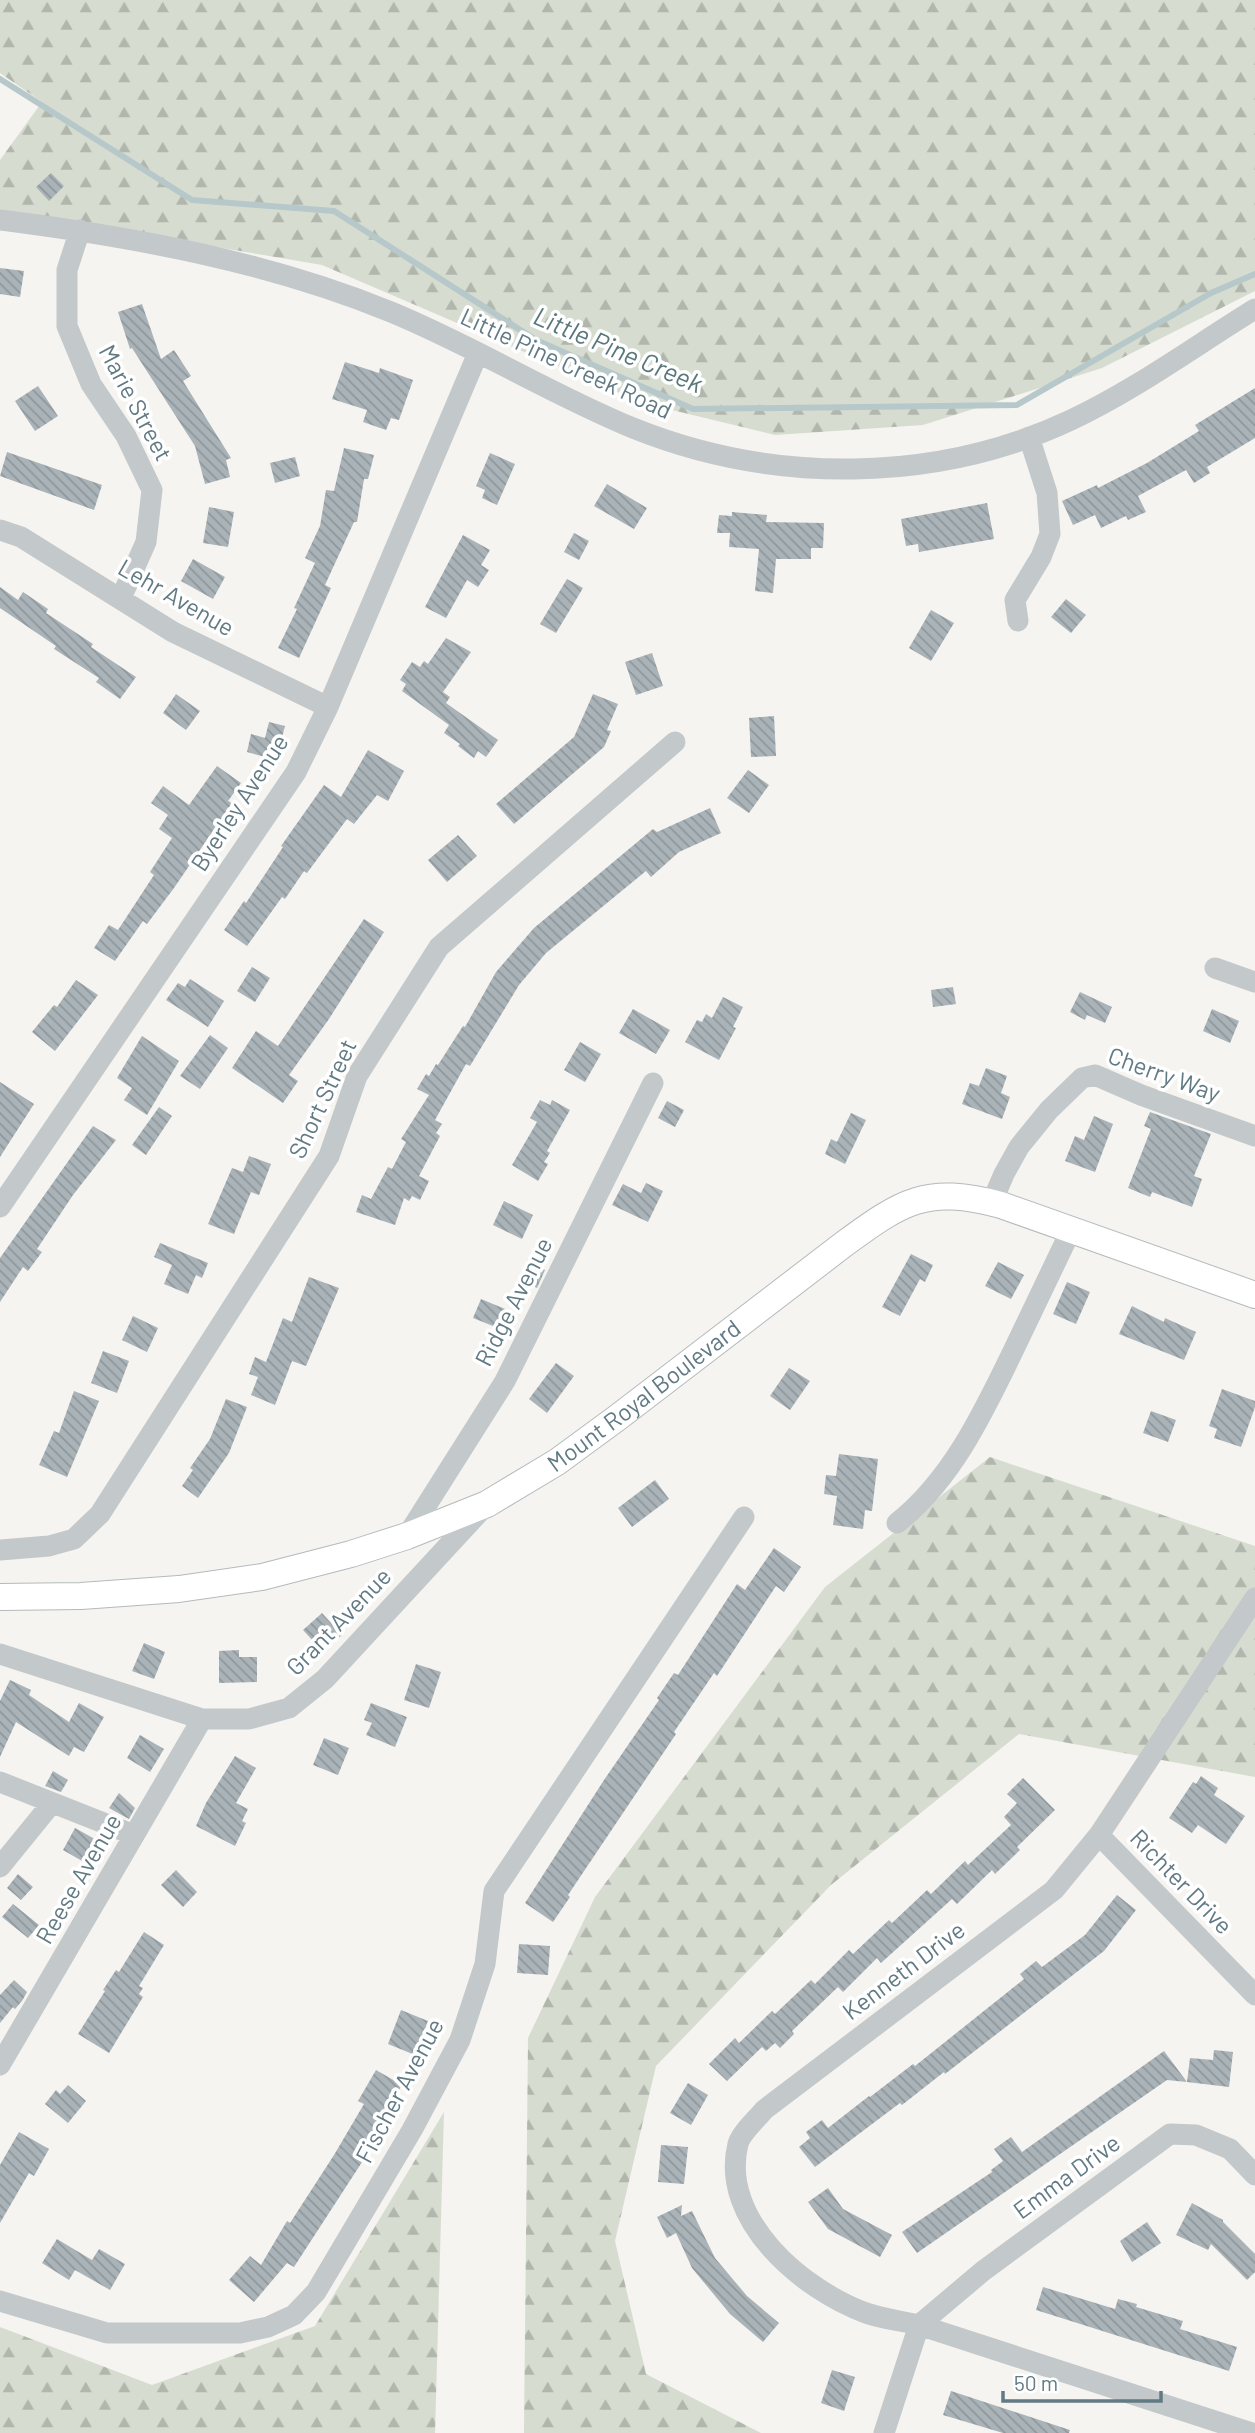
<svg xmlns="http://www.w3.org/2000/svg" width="1255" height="2433" viewBox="0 0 1255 2433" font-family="Barlow,sans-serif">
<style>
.forest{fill:url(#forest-firs)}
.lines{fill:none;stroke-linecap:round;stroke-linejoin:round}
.stream{stroke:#b7c8ca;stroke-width:6}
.building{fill:url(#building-back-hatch)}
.major-casing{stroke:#b4babc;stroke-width:28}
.minor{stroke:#c3c8ca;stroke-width:21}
.major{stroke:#fff;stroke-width:26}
.labels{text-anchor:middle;stroke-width:7;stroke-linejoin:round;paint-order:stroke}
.street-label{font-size:24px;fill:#617a84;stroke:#fff}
.water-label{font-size:26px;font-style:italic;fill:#58777b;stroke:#fff}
</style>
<defs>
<pattern id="forest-firs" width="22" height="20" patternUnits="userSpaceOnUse" patternTransform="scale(1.75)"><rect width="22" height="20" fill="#d7dcd0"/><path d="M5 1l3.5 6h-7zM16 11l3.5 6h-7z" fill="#b2b7ae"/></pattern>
<pattern id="building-back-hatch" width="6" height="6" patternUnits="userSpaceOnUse" patternTransform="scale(1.75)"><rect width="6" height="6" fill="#aab4b8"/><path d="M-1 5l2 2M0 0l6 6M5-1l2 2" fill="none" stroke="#8e979b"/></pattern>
</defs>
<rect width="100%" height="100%" fill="#f5f4f0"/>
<!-- forest -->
<path class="forest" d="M0,0H1255V291L1102,368L923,425L775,435L643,403L322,265L0,210V160L42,102L0,73Z
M990,1457L1255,1546V1777L1019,1734L831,1885L656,2066L615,2241L646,2374L761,2433H524L528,2038L595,1897L825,1587Z
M444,2112L435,2433H0V2327L152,2385L315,2326Z"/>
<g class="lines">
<!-- stream -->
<path class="stream" d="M0,79L192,200L334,211L536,340L693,409L1017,405L1211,293L1255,274"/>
</g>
<!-- building -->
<path class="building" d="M51,173L64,186L49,201L36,187Z
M0,268L24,271L20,297L0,294Z
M142,304L161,359L174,350L191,376L183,381L231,458L226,460L230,477L205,484L195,446L132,348L130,349L118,312Z
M345,362L379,373L380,368L413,380L399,420L391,418L386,430L363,422L367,410L332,399Z
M38,386L58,416L35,431L15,401Z
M1255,388V438L1207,467L1210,473L1194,483L1186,470L1138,496L1146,512L1128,520L1126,516L1101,528L1095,515L1073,525L1062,501L1097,485L1098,488L1147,463L1199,431L1195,425Z
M344,448L374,455L368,479H364L357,522H354L325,585L331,588L299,658L278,648L297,609L294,608L315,563L305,558L320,526L326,490L334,491Z
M7,452L102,485L94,510L0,476Z
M490,453L515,464L497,505L482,498L485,490L476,486Z
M295,457L300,476L275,483L270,463Z
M607,484L647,508L634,529L594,506Z
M987,503L994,539L919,552L918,544L906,546L901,519Z
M209,507L234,512L228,547L203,543Z
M732,512L767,515L766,522L824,523L823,548H811V559H776L773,593L755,591L759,549L729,547L730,533H717L719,515L732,516Z
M574,533L589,541L579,560L564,552Z
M463,535L490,550L481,565L489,570L478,587L467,580L446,618L425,607Z
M193,559L225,577L213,599L181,581Z
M567,579L583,588L556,633L540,624Z
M0,587L18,600L23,592L48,609L46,613L93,644L91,647L136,677L120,699L96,682L99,678L54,649L56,646L0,608Z
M1066,599L1086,615L1071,633L1051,617Z
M931,610L954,623L931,661L909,648Z
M446,638L471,652L443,692L450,697L446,703L498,740L486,757L478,751L474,758L458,746L460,744L444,733L449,725L402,691L406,684L400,680L412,662L420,667L424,661L428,664Z
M652,653L663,686L636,695L625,662Z
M176,694L200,711L186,730L163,713Z
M593,694L618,704L607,730L611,731L604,747L514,824L496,804L574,737Z
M774,716L776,756L751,757L749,718Z
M269,722L285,726L276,760L247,752L251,734L265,738Z
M368,750L404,771L388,801L377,795L354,824L347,819L307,873L304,871L285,899L282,897L247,946L224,930L244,901L246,903L283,847L281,846L324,785L341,797Z
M217,766L241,783L228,801L232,803L174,888L147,924L143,921L115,961L94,948L109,925L118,930L154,875L150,872L172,838L159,829L168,815L151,803L163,786L189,805Z
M748,770L769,785L749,813L727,798Z
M710,808L721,833L679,852L651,877L646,871L546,953L519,985L470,1066L466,1064L435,1120L442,1124L436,1133L440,1136L419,1176L429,1181L420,1200L412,1196L409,1201L404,1198L395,1225L356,1212L362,1195L371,1199L388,1167L392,1169L406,1142L401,1139L429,1095L417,1089L426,1074L429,1076L436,1064L438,1065L463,1026L465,1027L496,972L534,928L653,829L657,832Z
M458,835L477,856L447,882L428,860Z
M364,919L384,932L329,1019L289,1075L298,1081L283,1103L232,1068L256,1031L278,1046Z
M252,967L270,978L255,1002L237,991Z
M190,979L224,1001L208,1027L166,1000L178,983L185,987Z
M76,980L98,995L55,1051L32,1032L54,1005L57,1007Z
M953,987L956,1004L933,1007L931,990Z
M1080,992L1112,1007L1105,1023L1087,1015L1085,1020L1070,1012Z
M723,997L743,1007L733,1027L736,1028L719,1060L685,1042L697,1020L702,1022L706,1014L712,1018Z
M633,1009L670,1030L656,1054L619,1033Z
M1212,1009L1239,1021L1230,1043L1203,1031Z
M210,1035L228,1048L200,1089L180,1076Z
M142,1036L179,1061L147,1115L124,1100L132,1088L117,1078Z
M580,1042L601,1054L585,1082L564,1070Z
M986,1068L1007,1076L1001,1093L1010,1097L1002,1119L962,1104L970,1083L979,1086Z
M0,1082L34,1104L0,1157Z
M540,1100L550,1105L552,1100L570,1110L547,1151L550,1153L544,1162L548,1164L538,1181L512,1165L537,1122L530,1118Z
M667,1101L684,1110L675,1127L658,1118Z
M159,1107L172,1116L146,1155L132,1145Z
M1150,1112L1211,1134L1194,1176L1202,1179L1192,1207L1152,1192L1150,1197L1128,1188L1151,1129L1144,1126Z
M851,1113L866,1120L845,1164L825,1154L831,1139L837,1142Z
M1094,1116L1113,1124L1095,1172L1065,1161L1075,1136L1084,1140Z
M93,1126L116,1140L73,1195L37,1249L42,1252L28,1271L23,1267L0,1302V1258Z
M249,1156L271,1164L259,1195L251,1192L234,1234L208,1224L232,1168L243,1172Z
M646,1183L663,1191L648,1222L612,1205L623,1184L641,1193Z
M504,1201L533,1215L522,1239L493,1225Z
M160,1243L208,1263L202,1278L196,1275L188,1294L164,1284L172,1265L154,1257Z
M911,1254L933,1265L925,1282L920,1279L900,1316L882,1307Z
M528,1262L545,1270L537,1288L519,1279Z
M998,1262L1024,1275L1011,1299L985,1286Z
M309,1277L339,1288L306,1366L292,1361L275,1405L251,1395L258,1377L249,1374L255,1357L266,1362L283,1318L292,1322Z
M1067,1282L1090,1292L1076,1324L1053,1314Z
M481,1299L510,1311L503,1330L473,1318Z
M1132,1306L1164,1322L1165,1318L1196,1332L1184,1360L1119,1334Z
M133,1316L158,1328L147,1352L122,1340Z
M103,1351L129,1361L117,1393L91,1383Z
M556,1363L574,1376L547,1413L529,1399Z
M789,1368L810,1381L790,1410L770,1396Z
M1222,1389L1255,1401V1407L1241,1447L1214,1438L1217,1429L1209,1426Z
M74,1391L99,1401L67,1477L39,1465L54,1431L59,1433Z
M226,1399L247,1407L229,1453L198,1498L182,1486L193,1470L190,1468L210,1439Z
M1151,1411L1176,1420L1168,1442L1143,1433Z
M839,1454L878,1459L872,1511L865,1510L863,1529L833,1525L837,1496L824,1494L826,1475L836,1476Z
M655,1480L669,1499L632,1527L618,1508Z
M774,1548L801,1567L784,1592L776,1586L717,1676L714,1673L674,1732L676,1734L568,1895L570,1897L553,1922L525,1903L604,1780L659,1700L657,1698L674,1673L678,1675L737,1584L745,1590Z
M322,1613L342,1635L323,1652L303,1630Z
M144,1643L165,1652L154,1679L132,1671Z
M239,1650V1657H257V1682L219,1683V1651Z
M416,1664L441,1672L429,1708L404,1700Z
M10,1680L31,1690L29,1695L69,1722L79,1703L104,1717L84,1752L74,1747L69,1756L16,1722L0,1757V1701Z
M371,1703L407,1717L395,1747L366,1735L372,1723L364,1720Z
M140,1735L164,1749L150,1772L127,1758Z
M324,1738L349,1748L338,1775L313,1765Z
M235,1756L256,1768L236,1803L248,1809L242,1821L246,1823L235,1846L196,1826L206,1803Z
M53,1771L68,1780L61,1792L45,1786Z
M1201,1776L1218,1788L1214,1795L1245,1816L1226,1844L1198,1825L1192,1833L1169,1818L1193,1782L1196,1784Z
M1023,1778L1055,1810L1017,1847L1020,1850L995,1874L992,1870L957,1904L952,1899L881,1963L877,1958L843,1992L838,1987L792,2031L794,2034L780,2048L775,2043L766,2051L762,2047L727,2081L709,2064L735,2038L739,2043L772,2011L775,2014L811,1980L815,1984L849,1950L853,1954L889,1920L892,1923L927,1890L931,1894L965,1861L968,1865L1011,1825L1004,1817L1017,1803L1007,1794Z
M119,1793L135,1808L129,1819L109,1808Z
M75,1828L102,1843L89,1865L63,1850Z
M176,1870L197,1892L183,1907L161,1885Z
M18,1874L33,1887L21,1900L7,1888Z
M1117,1895L1136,1910L1104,1951L945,2074L944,2072L902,2105L900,2103L815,2167L799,2147L810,2138L806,2132L822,2120L828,2128L869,2096L870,2097L913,2064L915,2066L1024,1979L1020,1974L1036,1961L1042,1967L1085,1935Z
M13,1904L39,1925L28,1938L2,1917Z
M144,1932L164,1945L139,1986L143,1988L139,1994L143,1997L109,2053L78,2034L105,1991L103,1990L116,1970L119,1972Z
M519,1944L550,1946L548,1975L517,1973Z
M14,1980L27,1992L22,2001L15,2009L13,2007L0,2023V1995Z
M401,2010L428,2021L415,2055L388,2044Z
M1214,2050L1233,2052L1229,2087L1187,2082L1190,2058L1213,2060Z
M1164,2051L1187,2082L1167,2080L917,2253L902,2232L992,2172L991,2170L1003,2161L994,2149L1011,2137L1022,2152Z
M376,2070L402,2085L372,2136L377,2139L294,2267L287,2263L254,2302L229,2280L250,2256L261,2265L287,2221L290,2223L334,2155L364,2104L358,2101Z
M688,2083L708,2095L691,2125L670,2113Z
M68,2085L86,2101L68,2123L45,2104L56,2090L60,2094Z
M19,2132L49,2149L34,2176L29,2173L0,2223V2165Z
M661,2145L688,2147L684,2184L658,2182Z
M828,2188L843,2209L892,2235L880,2257L828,2229L808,2202Z
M1192,2203L1223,2220V2222L1255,2254V2272L1247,2280L1211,2244L1208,2250L1176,2235Z
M682,2205L681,2216L692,2211L715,2258L747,2296L779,2323L763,2342L730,2314L692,2268L676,2233L667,2238L657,2217Z
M1147,2222L1161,2243L1132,2262L1120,2241Z
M57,2239L92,2260L99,2249L125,2264L110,2290L75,2270L69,2280L42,2263Z
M1043,2287L1115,2309L1118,2299L1137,2304L1136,2307L1183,2321L1180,2329L1237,2347L1229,2371L1036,2310Z
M832,2370L855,2377L844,2411L821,2403Z
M951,2391L1070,2430L1069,2433H1003L943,2415Z"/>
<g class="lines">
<defs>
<g id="major">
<path id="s1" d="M0,1597L81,1596L179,1589L262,1577L351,1554L407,1536L487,1504L557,1462L617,1418L844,1244C903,1201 926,1185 1001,1205L1255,1295"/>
</g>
</defs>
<!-- major casing -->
<use href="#major" class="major-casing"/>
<!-- minor -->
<path class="minor" d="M0,220C133,237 266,261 391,312C474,346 550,394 633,428C772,484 935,484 1071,420C1135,390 1195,346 1255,309
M80,230L67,270V326L91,384L126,436L152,490L146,542L121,598
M0,530L21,537L173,632L328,707
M1018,621L1015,600L1041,557L1050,534L1047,493L1029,437
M1215,968L1255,982
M992,1202L1004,1174L1019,1147L1049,1110L1082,1078L1095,1075L1141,1095L1255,1136
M0,1207L296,772L328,707L478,353
M897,1523C953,1479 985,1409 1016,1345C1035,1306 1053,1267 1072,1228
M407,1536L505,1381L653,1083
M0,1550L49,1546L74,1539L100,1514L329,1156L357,1076L439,947L675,742
M0,1654L202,1719H249L289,1708L325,1679L485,1506
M0,1782L134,1835
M1099,1835L1255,1995
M0,1867L52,1803
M0,2065L202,1719
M0,2301L107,2333H240L268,2327L294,2315L316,2292L412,2130L460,2040L485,1964L494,1891L744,1517
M884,2433L919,2325C902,2321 883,2319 866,2313C803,2290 719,2220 738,2144C741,2133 756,2120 764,2110L1054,1890L1099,1835L1255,1598
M1252,2433L919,2325L983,2271L1170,2134L1196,2135L1230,2149L1255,2175"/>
<!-- major -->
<use href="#major" class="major"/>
</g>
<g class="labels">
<!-- street labels -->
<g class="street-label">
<text transform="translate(566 364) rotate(25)" y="8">Little Pine Creek Road</text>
<text transform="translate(135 403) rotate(62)" y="8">Marie Street</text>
<text transform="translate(176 598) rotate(30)" y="8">Lehr Avenue</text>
<text transform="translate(240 803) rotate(-57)" y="8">Byerley Avenue</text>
<text transform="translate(1164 1075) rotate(20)" y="8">Cherry Way</text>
<text transform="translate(323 1099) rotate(-65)" y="8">Short Street</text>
<text transform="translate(514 1302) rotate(-63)" y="8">Ridge Avenue</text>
<text dy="8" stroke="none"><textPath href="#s1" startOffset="691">Mount Royal Boulevard</textPath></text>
<text transform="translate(339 1622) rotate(-46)" y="8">Grant Avenue</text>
<text transform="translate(79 1879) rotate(-60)" y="8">Reese Avenue</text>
<text transform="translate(1181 1882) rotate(46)" y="8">Richter Drive</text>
<text transform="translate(904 1971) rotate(-37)" y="8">Kenneth Drive</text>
<text transform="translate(400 2091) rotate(-62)" y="8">Fischer Avenue</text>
<text transform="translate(1067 2177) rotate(-36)" y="8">Emma Drive</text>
</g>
<!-- water labels -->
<g class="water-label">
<text transform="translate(618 350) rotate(23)" y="9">Little Pine Creek</text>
</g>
</g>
<!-- scale -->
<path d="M1003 2391v10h158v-10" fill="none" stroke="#617a84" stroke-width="3.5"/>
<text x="1014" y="2391" font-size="21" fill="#617a84" stroke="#ffffff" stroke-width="5" paint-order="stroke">50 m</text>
</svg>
